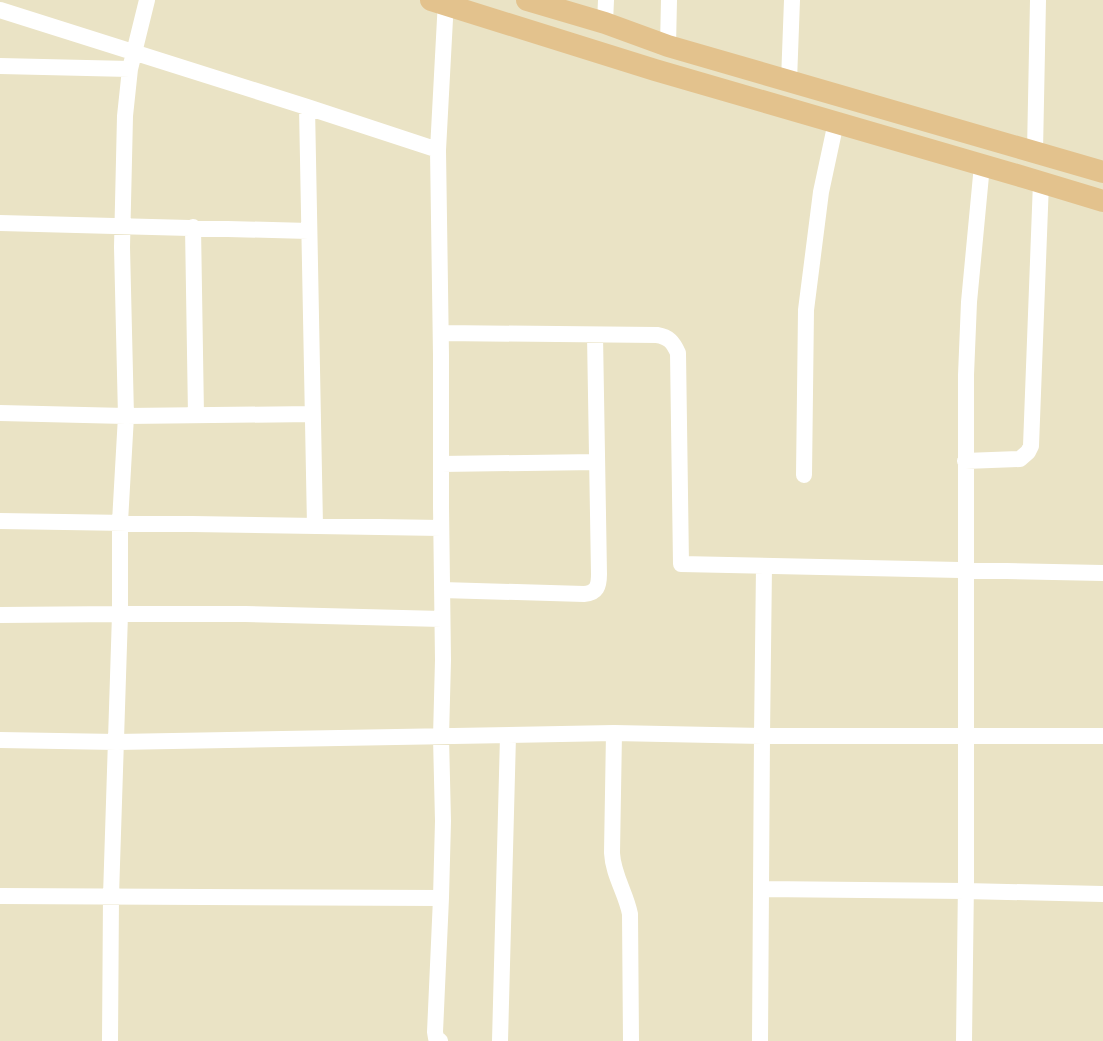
<svg xmlns="http://www.w3.org/2000/svg" width="1103" height="1041" viewBox="0 0 1103 1041" font-family="'Alegreya Sans',sans-serif">
<style>
.lines{fill:none;stroke-linecap:round;stroke-linejoin:round}
.minor{stroke:#fff;stroke-width:16}
.primary{stroke:#e3c28d;stroke-width:22}
</style>
<rect width="100%" height="100%" fill="#eae3c5"/>
<g class="lines">
<!-- minor -->
<path class="minor" d="M147,0L130,69L125,116L122,247L126,416L313,414
M0,10L307,107L438,150
M605,23L606,0
M668,46L669,0
M0,66L130,69
M789,81L792,0
M307,107L315,526
M1035,151L1038,0
M0,223L309,231
M193,227L196,415
M441,333L657,335C669,337 673,342 678,353L681,564L1103,573
M0,413L126,416L120,522V614H245L442,619
M965,461L1020,459L1028,452L1031,446L1041,182
M441,464L597,462
M804,475L806,310L821,192L836,122
M0,521L441,528
M442,590L584,594C597,593 599,586 599,574L595,335
M0,615L120,614L111,896L110,1041
M614,733L612,853C613,875 626,893 630,914L631,1041
M0,740L117,742L614,733L762,736H1103
M761,889L965,891L1103,894
M0,896L441,898
M440,1041L436,1038L435,1032L441,898L443,821L441,737L443,660L441,506V355L438,150L446,0
M500,1041L508,736
M760,1041L762,736L764,566
M964,1041L966,882V375L969,302L982,165"/>
<!-- primary -->
<path class="primary" d="M431,0L655,70L1027,178L1103,201
M527,0L605,23L668,46L1103,172"/>
</g>
</svg>
